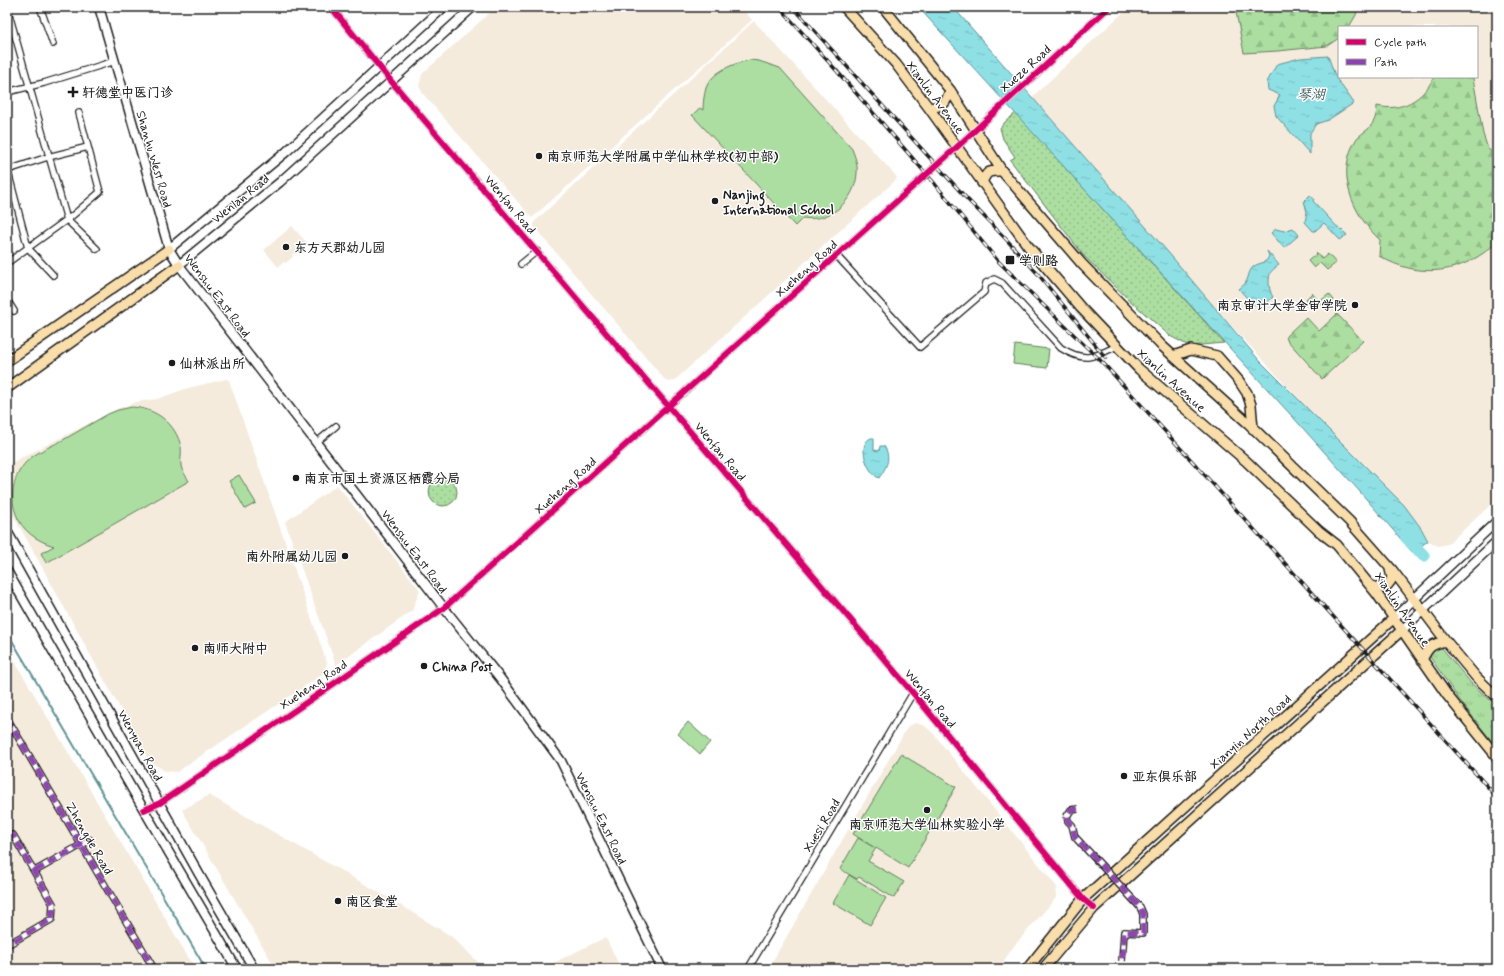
<svg xmlns="http://www.w3.org/2000/svg" width="1504" height="976" viewBox="0 0 1504 976" font-family="Mynerve,'LXGW WenKai TC',sans-serif">
<style>
.built{fill:#f5ebdd;fill-rule:evenodd}
.grass{fill:url(#grass-tufts);stroke:#647d5e}
.forest{fill:url(#forest-firs);stroke:#647d5e}
.park{fill:url(#park-dots);stroke:#647d5e}
.garden{fill:#abdea0;stroke:#647d5e}
.water{fill:url(#water-ripples);stroke:#609295}
.lines{fill:none;stroke-linecap:round;stroke-linejoin:round}
.stream{stroke:#609295;stroke-width:2}
.river{stroke:#8ee0e5;stroke-width:12}
.street-casing{stroke:#1c1c1c;stroke-width:8}
.secondary-casing{stroke:#1c1c1c;stroke-width:11}
.primary-casing{stroke:#1c1c1c;stroke-width:12}
.street{stroke:#fff;stroke-width:5.5}
.secondary{stroke:#fff;stroke-width:8}
.primary{stroke:#f9deab;stroke-width:9}
.rail-casing{stroke:#1c1c1c;stroke-width:3.5}
.rail{stroke:#fff;stroke-width:2;stroke-dasharray:6;stroke-linecap:butt}
.street-bridge-casing{stroke:#1c1c1c;stroke-width:8;stroke-linecap:butt}
.street-bridge{stroke:#fff;stroke-width:5.5}
.quiet{stroke:#8e44ad;stroke-width:5;stroke-dasharray:10 5;stroke-linecap:butt}
.cycleway-casing{stroke:#fff;stroke-width:8}
.cycleway{stroke:#d6006c;stroke-width:6}
.poi-dot{fill:#1c1c1c;stroke:#fff;stroke-width:1.5}
.labels{text-anchor:middle;stroke-width:3;stroke-linejoin:round;paint-order:stroke}
.street-label{font-size:13px;fill:#1c1c1c;stroke:#fff}
.poi-label{font-size:13px;font-weight:bold;fill:#1c1c1c;stroke:#fff;text-anchor:start}
.water-label{font-size:14px;font-style:italic;fill:#446162;stroke:#fff}
</style>
<defs>
<pattern id="grass-tufts" width="24" height="20" patternUnits="userSpaceOnUse"><rect width="24" height="20" fill="#abdea0"/><path d="M3 7l-1-3M5 7V3M7 7l1-3M15 17l-1-3M17 17v-4M19 17l1-3" fill="none" stroke="#93be89"/></pattern>
<pattern id="forest-firs" width="22" height="20" patternUnits="userSpaceOnUse"><rect width="22" height="20" fill="#abdea0"/><path d="M5 1l3.5 6h-7zM16 11l3.5 6h-7z" fill="#93be89"/></pattern>
<pattern id="park-dots" width="8" height="8" patternUnits="userSpaceOnUse"><rect width="8" height="8" fill="#abdea0"/><path d="M2 2h.1M6 6h.1" fill="none" stroke="#93be89" stroke-width="1.8" stroke-linecap="round"/></pattern>
<pattern id="water-ripples" width="26" height="14" patternUnits="userSpaceOnUse"><rect width="26" height="14" fill="#8ee0e5"/><path d="M2 4q2-2 4 0t4 0M15 11q2-2 4 0t4 0" fill="none" stroke="#7ac0c4"/></pattern>
</defs>
<rect width="100%" height="100%" fill="#fff"/>
<filter id="ink" filterUnits="userSpaceOnUse"><feTurbulence type="fractalNoise" baseFrequency=".025" numOctaves="2"/><feDisplacementMap in="SourceGraphic" scale="8" xChannelSelector="R" yChannelSelector="G"/><feConvolveMatrix kernelMatrix="1 2 1 2 8 2 1 2 1" color-interpolation-filters="sRGB"/></filter>
<g filter="url(#ink)">
<!-- built -->
<path class="built" d="M496,7H741L752,20L532,218L423,94L419,86L422,74Z
M1129,7H1497V499L1448,544L1438,546L1430,542L1034,111L1032,99L1033,96ZM1339,27H1477V77H1339Z
M754,21L896,176L897,179L674,381L669,382L666,381L534,227V222Z
M292,226L308,244L296,255L294,253L292,255L294,256L286,263L284,262L278,267L264,250Z
M226,379L229,380L327,663L323,674L177,772L165,771L149,761L7,504V465L117,409L136,402L157,399L188,388Z
M337,485L420,590L412,611L336,665L285,522Z
M7,648L195,969H7Z
M916,723L925,726L933,733L1057,887L1056,898L1014,946L998,969H768L908,726Z
M209,795L394,901L395,906L397,905H400L451,936L475,959L484,969H398L397,966L396,969H276L182,810Z
M604,938L607,940L621,969H541Z"/>
<!-- grass -->
<path class="grass" d="M1317,253L1322,259L1328,254L1336,263L1327,270L1320,263L1314,268L1308,261Z
M1312,293L1319,302L1329,294L1334,300L1325,308L1319,302L1314,307L1306,299Z
M1439,647L1442,648L1471,683L1497,706V748L1458,698L1430,657L1429,653Z"/>
<!-- forest -->
<path class="forest" d="M1235,7H1358L1356,15L1349,27H1339V38L1327,46L1278,51L1244,53Z
M1434,77L1473,78L1483,134L1488,149L1497,156V242C1463,274 1420,280 1379,256L1380,240C1353,215 1334,173 1357,138C1360,135 1363,133 1367,130C1374,124 1377,115 1377,106C1401,112 1423,100 1434,77Z
M1337,314L1363,341L1322,379L1287,340L1286,336L1306,317L1319,331Z"/>
<!-- park -->
<path class="park" d="M1017,112L1023,121L1224,343L1189,346L1170,336L1127,298L1084,256L1010,160L1015,157L1003,139L1000,128L1005,122Z
M429 492a14 14 0 1 1 28 0a14 14 0 1 1-28 0Z"/>
<!-- garden -->
<path class="garden" d="M750,60L759,61L780,68L852,149C855,157 858,164 857,173C856,199 831,223 803,218L795,226L692,115L700,108L703,110C703,103 704,95 706,88C712,71 735,63 750,60Z
M1015,345L1049,349L1047,368L1013,364Z
M132,407C155,408 176,423 181,447C182,453 180,459 181,465C181,470 187,477 189,481L46,563L41,553L54,546C37,541 22,531 16,514C8,493 15,469 33,456C42,450 53,445 63,440C78,431 93,423 108,414L118,410Z
M239,475L256,503L245,509L229,481Z
M688,722L710,742L700,754L678,734Z
M901,754L956,787L908,868L876,848L868,861L904,882L894,898L859,877L857,879L840,869L858,838L875,848L853,834Z
M849,875L886,898L870,925L833,903Z"/>
<!-- water -->
<path class="water" d="M918,7H953L1167,251L1259,360L1404,505L1421,528L1428,541L1412,552L1361,493L1300,425Z
M1328,56L1336,78L1354,103L1328,120L1316,124L1310,133V154L1276,116L1274,106L1280,95L1268,90L1267,82L1277,64L1300,58Z
M1310,195L1314,199L1313,201L1341,231L1342,230L1347,235L1340,240L1324,223L1315,231H1313L1305,222L1307,212L1304,201Z
M1293,228L1299,235L1284,248L1271,233L1276,229L1284,231Z
M1267,251L1279,265C1276,267 1271,271 1270,274C1268,281 1269,291 1273,297L1260,309L1256,303L1253,305L1239,289C1251,281 1246,274 1253,267C1257,263 1263,264 1267,260L1269,256Z
M871,438H874V450L879,451L880,446H884C892,458 886,468 879,478C868,474 856,444 871,438Z"/>
<g class="lines">
<!-- stream -->
<path class="stream" d="M7,632L206,969"/>
<!-- river -->
<path class="river" d="M1406,537L1424,556"/>
<defs>
<path id="street" d="M7,7L67,220L97,249
M40,7L53,44
M331,7L391,81L913,693L1083,899L1094,908
M7,92L44,83L115,61
M7,168L28,248L53,275
M8,170L48,157L88,147
M836,255L920,347L984,292L986,283L994,279L1002,283L1061,348C1085,363 1094,357 1117,346
M7,263L72,216L100,192L79,113
M521,264L537,251
M7,300L14,311
M317,442L336,426
M7,718L154,969
M144,810L160,803L444,608L957,147L1109,7
M7,835H13L53,904L52,919L7,945
M35,871L90,840
M748,969L913,693"/>
<path id="secondary" d="M99,7L169,249L179,265L444,608L500,678L561,761L662,969
M169,249L286,152L444,7
M179,265L280,182L473,7
M7,531L199,874L254,969
M7,571L144,810L237,969
M1394,618L1497,521
M1402,630L1497,541"/>
<path id="primary" d="M844,7L896,64L929,108L1028,246L1081,308L1139,369L1246,461L1319,531L1337,545L1377,594L1447,695L1497,757
M883,7L950,90L1002,171L1082,264L1161,345L1250,425L1349,521L1393,571L1446,641L1476,677L1497,697
M929,108C944,106 946,104 950,90
M982,183C987,170 990,171 1002,171
M1173,356L1191,350L1217,356L1239,381L1247,393L1251,405L1253,429
M7,361L169,249
M7,388L179,265
M1370,585C1379,591 1388,588 1392,578L1390,569
M1422,660C1428,647 1431,644 1446,641
M1027,969L1083,899L1394,618
M1043,969L1094,908L1402,630"/>
</defs>
<!-- street casing -->
<use href="#street" class="street-casing"/>
<!-- secondary casing -->
<use href="#secondary" class="secondary-casing"/>
<!-- primary casing -->
<use href="#primary" class="primary-casing"/>
<!-- street -->
<use href="#street" class="street"/>
<!-- secondary -->
<use href="#secondary" class="secondary"/>
<!-- primary -->
<use href="#primary" class="primary"/>
<defs>
<path id="rail" d="M779,7L836,70L935,184L998,261L1103,363L1497,797
M793,7L968,200L1004,237L1038,274L1106,358"/>
</defs>
<!-- rail casing -->
<use href="#rail" class="rail-casing"/>
<!-- rail -->
<use href="#rail" class="rail"/>
<defs>
<path id="street-bridge" d="M1078,809L1071,810L1067,816L1068,821L1072,825L1075,837L1140,907L1143,914V933L1124,932L1122,961"/>
</defs>
<!-- street-bridge casing -->
<use href="#street-bridge" class="street-bridge-casing"/>
<!-- street-bridge -->
<use href="#street-bridge" class="street-bridge"/>
<!-- quiet -->
<path class="quiet" d="M7,718L154,969
M1078,809L1071,810L1067,816L1068,821L1072,825L1075,837L1140,907L1143,914V933L1124,932L1122,961
M7,835H13L53,904L52,919L7,945
M35,871L90,840"/>
<defs>
<path id="cycleway" d="M331,7L391,81L913,693L1083,899L1094,908
M144,810L160,803L444,608L957,147L1109,7"/>
</defs>
<!-- cycleway casing -->
<use href="#cycleway" class="cycleway-casing"/>
<!-- cycleway -->
<use href="#cycleway" class="cycleway"/>
</g>
</g>
<!-- markers -->
<g class="poi-dot">
<path d="M71 86h4v4h4v4h-4v4h-4v-4h-4v-4h4z"/>
<circle cx="539" cy="156" r="4"/>
<circle cx="715" cy="201" r="4"/>
<circle cx="286" cy="247" r="4"/>
<rect x="1005" y="255" width="10" height="10" rx="2"/>
<circle cx="1355" cy="305" r="4"/>
<circle cx="172" cy="363" r="4"/>
<circle cx="296" cy="478" r="4"/>
<circle cx="345" cy="556" r="4"/>
<circle cx="195" cy="648" r="4"/>
<circle cx="424" cy="666" r="4"/>
<circle cx="1124" cy="776" r="4"/>
<circle cx="927" cy="810" r="4"/>
<circle cx="338" cy="901" r="4"/>
</g>
<g class="labels">
<!-- street labels -->
<g class="street-label">
<text transform="translate(1025 68) rotate(-42)" y="5">Xueze Road</text>
<text transform="translate(936 97) rotate(53)" y="5">Xianlin Avenue</text>
<text transform="translate(155 159) rotate(74)" y="5">Shanhu West Road</text>
<text transform="translate(240 198) rotate(-39)" y="5">Wenlan Road</text>
<text transform="translate(511 204) rotate(50)" y="5">Wenfan Road</text>
<text transform="translate(806 268) rotate(-42)" y="5">Xueheng Road</text>
<text transform="translate(218 295) rotate(53)" y="5">Wenshu East Road</text>
<text transform="translate(1172 380) rotate(42)" y="5">Xianlin Avenue</text>
<text transform="translate(721 451) rotate(50)" y="5">Wenfan Road</text>
<text transform="translate(565 485) rotate(-42)" y="5">Xueheng Road</text>
<text transform="translate(415 551) rotate(53)" y="5">Wenshu East Road</text>
<text transform="translate(1403 609) rotate(55)" y="5">Xianlin Avenue</text>
<text transform="translate(313 684) rotate(-34)" y="5">Xueheng Road</text>
<text transform="translate(931 698) rotate(50)" y="5">Wenfan Road</text>
<text transform="translate(1250 731) rotate(-42)" y="5">Xianyin North Road</text>
<text transform="translate(141 745) rotate(61)" y="5">Wenyuan Road</text>
<text transform="translate(602 818) rotate(64)" y="5">Wenshu East Road</text>
<text transform="translate(821 825) rotate(-59)" y="5">Xuesi Road</text>
<text transform="translate(90 838) rotate(60)" y="5">Zhengde Road</text>
</g>
<!-- poi labels -->
<g class="poi-label">
<text x="82" y="97">轩德堂中医门诊</text>
<text x="547" y="161">南京师范大学附属中学仙林学校(初中部)</text>
<text x="723" y="199">Nanjing<tspan x="723" dy="15">International School</tspan></text>
<text x="294" y="252">东方天郡幼儿园</text>
<text x="1019" y="265">学则路</text>
<text x="1347" y="310" text-anchor="end">南京审计大学金审学院</text>
<text x="180" y="368">仙林派出所</text>
<text x="304" y="483">南京市国土资源区栖霞分局</text>
<text x="337" y="561" text-anchor="end">南外附属幼儿园</text>
<text x="203" y="653">南师大附中</text>
<text x="432" y="671">China Post</text>
<text x="1132" y="781">亚东俱乐部</text>
<text x="927" y="829" text-anchor="middle">南京师范大学仙林实验小学</text>
<text x="346" y="906">南区食堂</text>
</g>
<!-- water labels -->
<g class="water-label">
<text x="1311" y="99">琴湖</text>
</g>
</g>
<!-- margin -->
<rect width="1504" height="976" fill="none" stroke="#fff" stroke-width="24"/>
<rect x="12" y="12" width="1480" height="952" fill="none" stroke="#1c1c1c" stroke-width="1.5" filter="url(#ink)"/>
<!-- legend -->
<rect x="1338" y="26" width="140" height="52" fill="#ffffff" stroke="#a4a4a4"/>
<rect x="1346" y="39" width="20" height="6" fill="#d6006c" stroke="#a4a4a4"/>
<text x="1374" y="46" font-size="12" fill="#1c1c1c">Cycle path</text>
<rect x="1346" y="59" width="20" height="6" fill="#8e44ad" stroke="#a4a4a4"/>
<text x="1374" y="66" font-size="12" fill="#1c1c1c">Path</text>
</svg>
